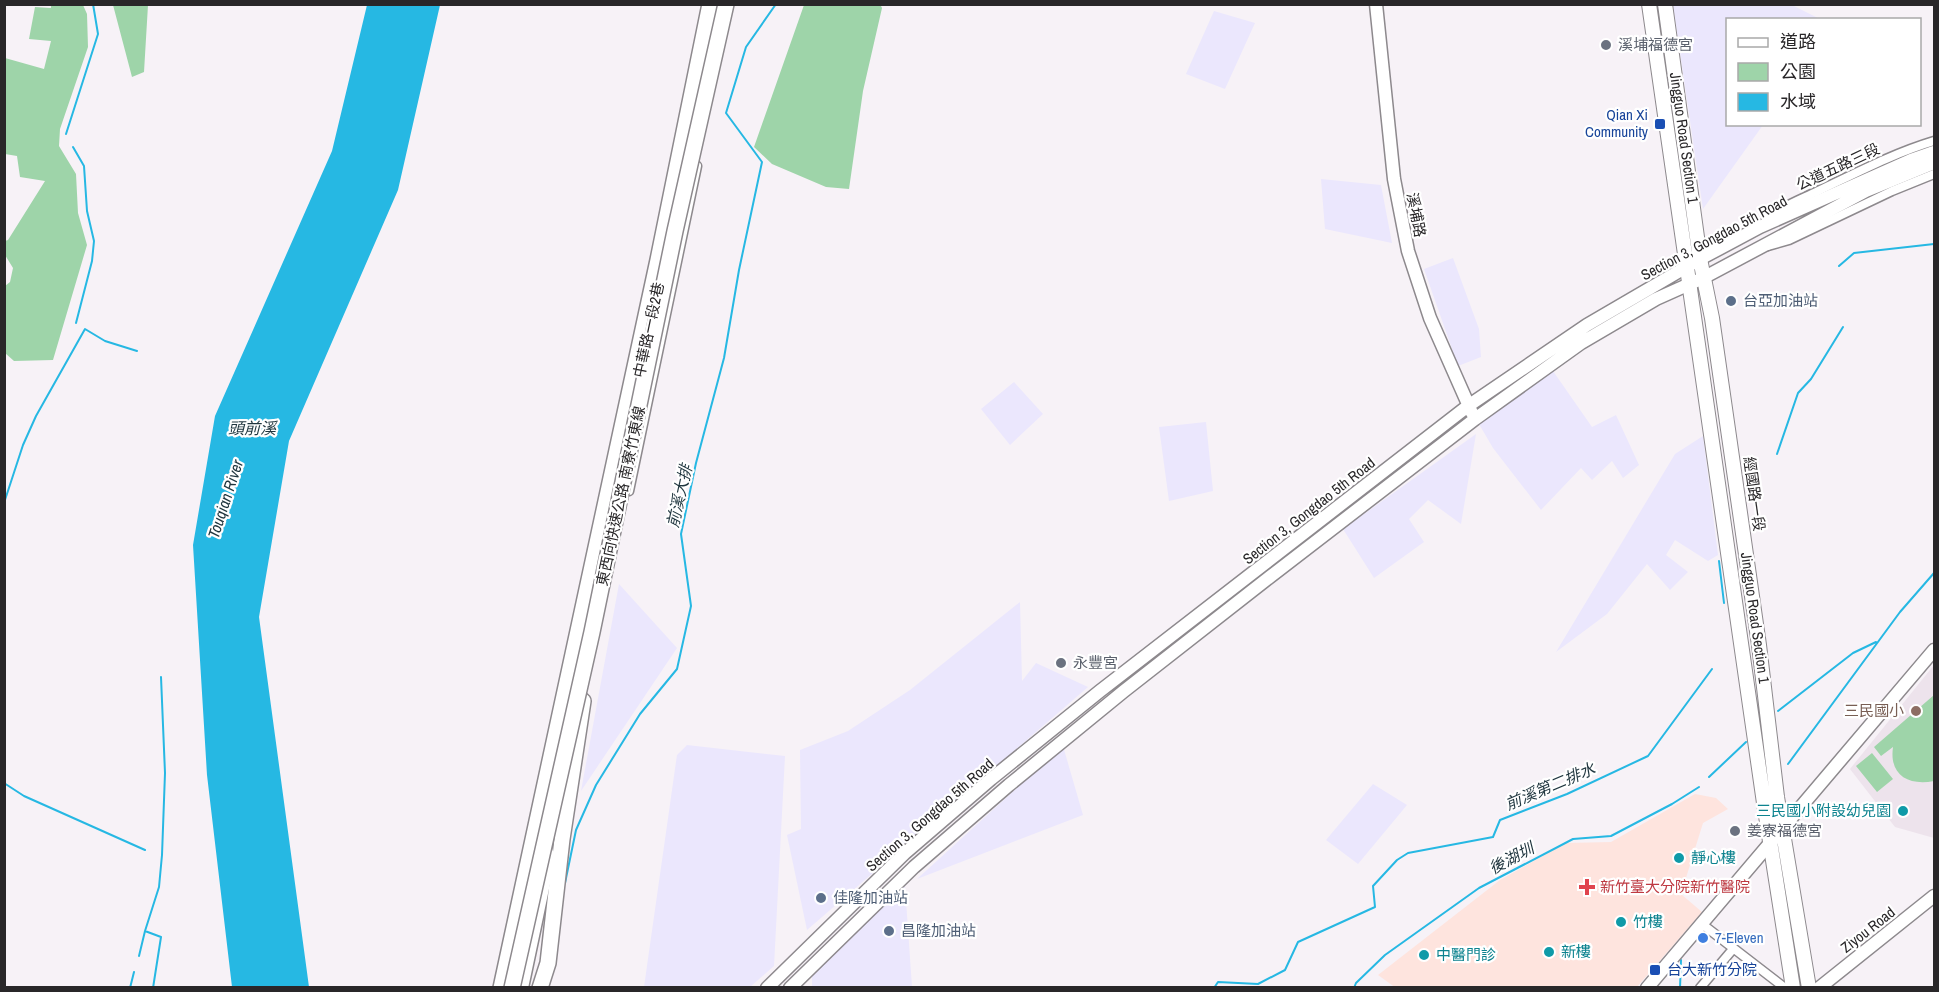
<svg xmlns="http://www.w3.org/2000/svg" width="1939" height="992" viewBox="0 0 1939 992" font-family="'Archivo Narrow','Noto Sans TC',sans-serif">
<style>
.built{fill:#ede3ec}
.industrial{fill:#ebe7fd}
.medical{fill:#fee4de}
.green{fill:#9ed4a9}
.water{fill:#26b8e3}
.lines{fill:none;stroke-linecap:round;stroke-linejoin:round}
.stream{stroke:#26b8e3;stroke-width:2}
.street-casing{stroke:#8d898d;stroke-width:11}
.secondary-casing{stroke:#8d898d;stroke-width:15}
.primary-casing{stroke:#8d898d;stroke-width:16}
.highway-casing{stroke:#8d898d;stroke-width:18}
.street{stroke:#fff;stroke-width:8}
.secondary{stroke:#fff;stroke-width:12}
.primary{stroke:#fff;stroke-width:14}
.highway{stroke:#fff;stroke-width:15}
.highway-bridge-casing{stroke:#8d898d;stroke-width:18;stroke-linecap:butt}
.highway-bridge{stroke:#fff;stroke-width:15}
.worship-dot{fill:#6b7280;stroke:#fff;stroke-width:2}
.transit-dot{fill:#1a4fb4;stroke:#fff;stroke-width:2}
.service-dot{fill:#5c6f8a;stroke:#fff;stroke-width:2}
.education-dot{fill:#8d6e63;stroke:#fff;stroke-width:2}
.culture-dot{fill:#0f9aa8;stroke:#fff;stroke-width:2}
.health-dot{fill:#e0444e;stroke:#fff;stroke-width:2}
.shop-dot{fill:#3f7fe0;stroke:#fff;stroke-width:2}
.labels{text-anchor:middle;stroke-width:4.5;stroke-linejoin:round;paint-order:stroke}
.worship-label{font-size:15px;fill:#5b616d;stroke:#fff;text-anchor:start}
.transit-label{font-size:15px;fill:#164399;stroke:#fff;text-anchor:end}
.street-label{font-size:15px;fill:#292729;stroke:#fff}
.service-label{font-size:15px;fill:#4e5e75;stroke:#fff;text-anchor:start}
.education-label{font-size:15px;fill:#785e54;stroke:#fff;text-anchor:end}
.culture-label{font-size:15px;fill:#0d838f;stroke:#fff;text-anchor:start}
.health-label{font-size:15px;fill:#be3a42;stroke:#fff;text-anchor:start}
.shop-label{font-size:15px;fill:#366cbe;stroke:#fff;text-anchor:start}
.water-label{font-size:16px;font-style:italic;fill:#1f353e;stroke:#fff}
</style>
<rect width="100%" height="100%" fill="#f7f2f7"/>
<!-- built -->
<path class="built" d="M1934,665V838L1895,827L1850,769Z"/>
<!-- industrial -->
<path class="industrial" d="M1673,5H1792L1820,19L1728,20V124L1763,125L1703,209Z
M1214,11L1255,23L1225,89L1186,74Z
M1321,179L1381,185L1392,243L1325,229Z
M1453,258L1479,329L1481,357L1458,366L1424,269Z
M1553,371L1592,427L1616,415L1639,465L1623,478L1612,461L1592,480L1581,468L1541,510L1493,448L1479,424Z
M1014,382L1043,414L1010,445L981,409Z
M1206,422L1213,491L1169,501L1159,427Z
M1476,434L1461,524L1428,500L1409,519L1424,542L1374,578L1343,529Z
M1703,436L1718,555L1708,561L1675,540L1666,555L1688,572L1670,590L1647,564L1607,614L1556,652L1675,454Z
M619,584L677,648L581,791Z
M1020,602L1022,681L1036,663L1088,687L807,930L787,835L801,829L800,750L848,731L910,690Z
M687,745L785,756L774,966L750,987H644L677,755Z
M1063,746L1083,815L917,879Z
M1373,784L1407,805L1358,864L1326,840Z
M905,886L912,987H812V974Z"/>
<!-- medical -->
<path class="medical" d="M1695,794L1716,798L1728,809L1703,823L1681,894L1702,912L1637,987L1396,988L1378,975L1500,880L1566,843L1611,842Z"/>
<!-- green -->
<path class="green" d="M51,5H83L87,14L88,47L60,129L59,146L76,174L78,213L87,245L53,360L14,361L5,353V286L10,282L13,268L5,255V241L8,240L45,181L20,177L17,156L5,154V58L44,69L51,41L29,39L35,7L51,8Z
M113,5H148L144,72L132,77Z
M804,5L880,4L882,8L863,91L849,189L826,187L772,164L754,147Z
M1934,695V781C1908,786 1889,775 1893,747L1881,756L1874,747Z
M1872,753L1893,779L1877,792L1856,766Z"/>
<!-- water -->
<path class="water" d="M367,5H440L398,190L289,441L259,617L309,987H232L207,775L193,545L215,416L332,151Z"/>
<g class="lines">
<!-- stream -->
<path class="stream" d="M66,134L98,34L93,4
M73,147L84,166L87,211L94,241L92,261L76,323
M1839,266L1854,253L1934,244
M1777,454L1798,393L1811,379L1843,327
M4,503L23,445L36,416L85,329L105,341L137,351
M1719,561L1724,603
M1778,711L1853,653L1876,642
M1788,764L1900,612L1934,573
M1709,777L1746,742
M4,783L24,796L145,850
M565,883L576,830L596,785L640,714L677,669L691,606L681,534L696,463L724,358L739,270L762,162L726,113L746,47L776,4
M139,956L145,931
M130,988L134,972
M153,988L161,937L145,931L159,887L162,855L165,773L161,677
M1214,988L1218,982L1258,984L1285,970L1298,942L1375,907L1373,886L1397,860L1408,853L1493,837L1500,820L1567,794L1648,756L1712,669
M1354,988L1356,983L1385,955L1479,888L1573,839L1611,836L1672,804L1699,787
M1680,988L1681,960"/>
<defs>
<path id="street" d="M1765,222C1779,207 1800,200 1818,191C1856,173 1894,153 1934,141
M1768,246L1789,240L1892,191L1934,174
M629,491L697,166
M543,863L547,878
M1702,924L1785,988
M524,988L551,860L547,844
M1700,988L1733,949"/>
<path id="secondary" d="M1376,4L1394,179L1408,251L1430,318L1472,413
M767,988L905,853L991,779L1100,691L1468,406L1587,325L1700,259L1760,227L1911,160L1934,152
M790,988L914,867L1009,785L1124,691L1271,576L1475,419L1581,343L1656,299L1703,278L1866,191L1934,163
M1647,988L1934,650
M1819,988L1934,896"/>
<path id="primary" d="M1649,4L1764,803L1793,988
M1665,4L1700,259L1712,318L1759,645L1777,797L1809,988"/>
<path id="highway" d="M501,988L658,260L710,4
M540,988L548,963L562,839L583,701"/>
</defs>
<!-- street casing -->
<use href="#street" class="street-casing"/>
<!-- secondary casing -->
<use href="#secondary" class="secondary-casing"/>
<!-- primary casing -->
<use href="#primary" class="primary-casing"/>
<!-- highway casing -->
<use href="#highway" class="highway-casing"/>
<!-- street -->
<use href="#street" class="street"/>
<!-- secondary -->
<use href="#secondary" class="secondary"/>
<!-- primary -->
<use href="#primary" class="primary"/>
<!-- highway -->
<use href="#highway" class="highway"/>
<defs>
<path id="highway-bridge" d="M512,988L592,632L675,231L726,4"/>
</defs>
<!-- highway-bridge casing -->
<use href="#highway-bridge" class="highway-bridge-casing"/>
<!-- highway-bridge -->
<use href="#highway-bridge" class="highway-bridge"/>
</g>
<!-- markers -->
<g class="worship-dot">
<circle cx="1606" cy="45" r="6"/>
<circle cx="1061" cy="663" r="6"/>
<circle cx="1735" cy="831" r="6"/>
</g>
<g class="transit-dot">
<rect x="1654" y="118" width="12" height="12" rx="3"/>
<rect x="1649" y="964" width="12" height="12" rx="3"/>
</g>
<g class="service-dot">
<circle cx="1731" cy="301" r="6"/>
<circle cx="821" cy="898" r="6"/>
<circle cx="889" cy="931" r="6"/>
</g>
<circle class="education-dot" cx="1916" cy="711" r="6"/>
<g class="culture-dot">
<circle cx="1903" cy="811" r="6"/>
<circle cx="1679" cy="858" r="6"/>
<circle cx="1621" cy="922" r="6"/>
<circle cx="1549" cy="952" r="6"/>
<circle cx="1424" cy="955" r="6"/>
</g>
<path class="health-dot" d="M1584 878h6v6h6v6h-6v6h-6v-6h-6v-6h6z"/>
<circle class="shop-dot" cx="1703" cy="938" r="6"/>
<g class="labels">
<!-- worship labels -->
<g class="worship-label">
<text x="1618" y="50">溪埔福德宮</text>
<text x="1073" y="668">永豐宮</text>
<text x="1747" y="836">姜寮福德宮</text>
</g>
<!-- transit labels -->
<g class="transit-label">
<text x="1648" y="120">Qian Xi<tspan x="1648" dy="17">Community</tspan></text>
<text x="1667" y="975" text-anchor="start">台大新竹分院</text>
</g>
<!-- street labels -->
<g class="street-label">
<text transform="translate(1684 138) rotate(82)" y="5">Jingguo Road Section 1</text>
<text transform="translate(1838 167) rotate(-25)" y="5">公道五路三段</text>
<text transform="translate(1416 215) rotate(79)" y="5">溪埔路</text>
<text transform="translate(1714 238) rotate(-28)" y="5">Section 3, Gongdao 5th Road</text>
<text transform="translate(649 330) rotate(-78)" y="5">中華路一段2巷</text>
<text transform="translate(1754 494) rotate(82)" y="5">經國路一段</text>
<text transform="translate(621 496) rotate(-78)" y="5">東西向快速公路 南寮竹東線</text>
<text transform="translate(1309 511) rotate(-38)" y="5">Section 3, Gongdao 5th Road</text>
<text transform="translate(1755 618) rotate(82)" y="5">Jingguo Road Section 1</text>
<text transform="translate(930 815) rotate(-41)" y="5">Section 3, Gongdao 5th Road</text>
<text transform="translate(1868 930) rotate(-38)" y="5">Ziyou Road</text>
</g>
<!-- service labels -->
<g class="service-label">
<text x="1743" y="306">台亞加油站</text>
<text x="833" y="903">佳隆加油站</text>
<text x="901" y="936">昌隆加油站</text>
</g>
<!-- education labels -->
<g class="education-label">
<text x="1904" y="716">三民國小</text>
</g>
<!-- culture labels -->
<g class="culture-label">
<text x="1891" y="816" text-anchor="end">三民國小附設幼兒園</text>
<text x="1691" y="863">靜心樓</text>
<text x="1633" y="927">竹樓</text>
<text x="1561" y="957">新樓</text>
<text x="1436" y="960">中醫門診</text>
</g>
<!-- health labels -->
<g class="health-label">
<text x="1600" y="892">新竹臺大分院新竹醫院</text>
</g>
<!-- shop labels -->
<g class="shop-label">
<text x="1715" y="943">7-Eleven</text>
</g>
<!-- water labels -->
<g class="water-label">
<text x="252" y="434">頭前溪</text>
<text transform="translate(679 496) rotate(-77)" y="6">前溪大排</text>
<text transform="translate(225 499) rotate(-72)" y="6">Touqian River</text>
<text transform="translate(1550 786) rotate(-23)" y="6">前溪第二排水</text>
<text transform="translate(1511 858) rotate(-28)" y="6">後湖圳</text>
</g>
</g>
<!-- border -->
<rect width="1939" height="992" fill="none" stroke="#292729" stroke-width="12"/>
<!-- legend -->
<rect x="1726" y="18" width="195" height="108" fill="#ffffff" stroke="#a9a9a9" stroke-width="1.5"/>
<rect x="1738" y="38" width="30" height="9" fill="#ffffff" stroke="#a9a9a9" stroke-width="1.5"/>
<text x="1780" y="48" font-size="18" fill="#292729">道路</text>
<rect x="1738" y="63" width="30" height="18" fill="#9ed4a9" stroke="#a9a9a9" stroke-width="1.5"/>
<text x="1780" y="78" font-size="18" fill="#292729">公園</text>
<rect x="1738" y="93" width="30" height="18" fill="#26b8e3" stroke="#a9a9a9" stroke-width="1.5"/>
<text x="1780" y="108" font-size="18" fill="#292729">水域</text>
</svg>
